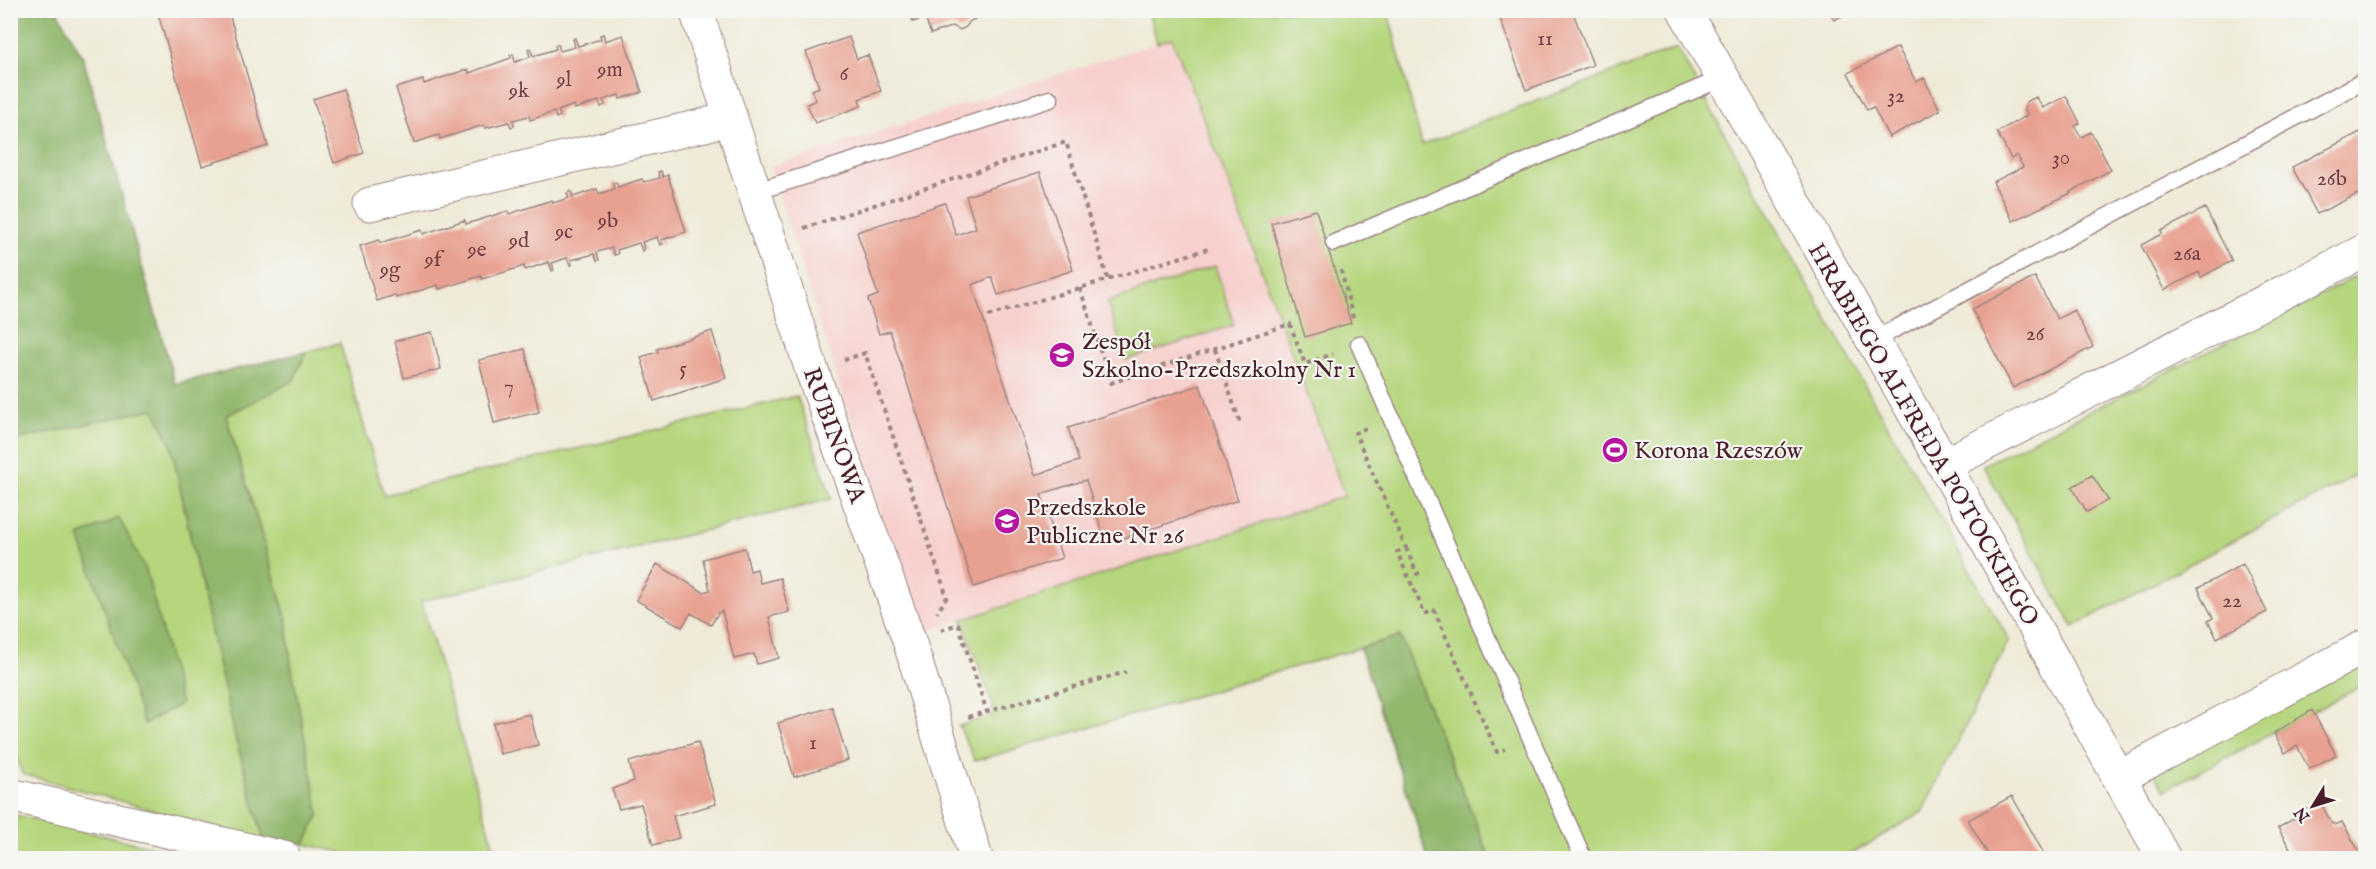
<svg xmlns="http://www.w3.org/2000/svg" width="2376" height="869" viewBox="0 0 2376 869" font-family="'IM FELL English',serif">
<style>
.built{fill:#f7d0cd}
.green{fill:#b5d67d;stroke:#807a54;stroke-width:1.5}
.forest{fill:#90b76c;stroke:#6d6b4c;stroke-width:1.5}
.building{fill:#e8a090}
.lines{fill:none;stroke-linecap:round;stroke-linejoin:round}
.service-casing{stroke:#9c8582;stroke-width:19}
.minor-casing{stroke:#9c8582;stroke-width:35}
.path{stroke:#9c8582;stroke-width:4;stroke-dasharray:4.5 4.5;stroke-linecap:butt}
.service{stroke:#fff;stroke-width:16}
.minor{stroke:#fff;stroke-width:33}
.labels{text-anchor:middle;stroke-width:4.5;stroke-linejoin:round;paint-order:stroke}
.number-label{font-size:21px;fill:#723f44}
.poi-label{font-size:24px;fill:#4a1f2b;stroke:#f6f6f2;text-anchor:start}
.street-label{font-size:24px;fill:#4a1f2b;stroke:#f6f6f2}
</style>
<rect width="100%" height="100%" fill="#f6f6f2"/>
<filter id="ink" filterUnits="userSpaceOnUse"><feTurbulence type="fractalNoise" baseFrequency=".0167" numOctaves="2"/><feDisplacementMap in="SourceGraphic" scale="12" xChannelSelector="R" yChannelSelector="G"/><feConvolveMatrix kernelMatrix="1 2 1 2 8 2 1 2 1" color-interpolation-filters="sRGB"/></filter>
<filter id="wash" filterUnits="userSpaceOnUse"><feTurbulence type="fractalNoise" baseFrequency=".008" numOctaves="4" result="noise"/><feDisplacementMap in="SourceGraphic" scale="24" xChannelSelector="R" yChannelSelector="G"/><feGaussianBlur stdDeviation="1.35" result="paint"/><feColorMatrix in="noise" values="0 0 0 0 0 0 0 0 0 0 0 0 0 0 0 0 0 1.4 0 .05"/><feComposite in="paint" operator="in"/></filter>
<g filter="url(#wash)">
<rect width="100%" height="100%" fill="#efebd8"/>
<!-- built -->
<path class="built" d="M1172,38L1240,213L1346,496L919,634L770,167Z"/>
<!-- green -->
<path class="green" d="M1148,11H1388L1422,145L1677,48L1839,340L2009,640L1922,812L1845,858H1490L1400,636L975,761L959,726L994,715L992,703L962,620L1345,496L1240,213L1172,38L1157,43Z
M1215,266L1234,325L1126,360L1107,302Z
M2365,272V470L2073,627L1983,465Z
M340,343L384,495L797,396L832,499L421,601L497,858H365L305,844L318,814L291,665L287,621L226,415L293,381L306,352Z
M154,408L171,444L202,592L236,740L264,841L22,774L10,737V441Z
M2365,657V684L2165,790L2152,771Z
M10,814H11L200,858H11Z"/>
<!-- forest -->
<path class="forest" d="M10,11H57L83,57L175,384L306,352L293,381L226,416L287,621L291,665L319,814L305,844L264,841L236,740L202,592L171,444L154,409L11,441Z
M119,518L146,570L181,704L144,724L79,536Z
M1400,636L1490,858H1428L1360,648Z"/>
<g id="blocks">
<!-- building -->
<path class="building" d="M157,10H228L268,146L202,166Z
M909,10H973L975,19L970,21L966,27L960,30L953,26L931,34L925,18L913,22Z
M1497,10H1572L1593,65L1526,90Z
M1829,10H1854L1834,20Z
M603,34L605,41L623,35L642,92L620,99L619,95L603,100L605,105L601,107L599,101L575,109L574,105L558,111L560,116L556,118L554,112L530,120L529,116L513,120L514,126L511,127L509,122L485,128L484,125L440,139L439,135L414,143L396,88L423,80L424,84L468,69L469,73L511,58L510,55L513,54L515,62L530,57L528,49L530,48L533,56L556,49L555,45L558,44L560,51L575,47L573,39L575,38L578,46L601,39L600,35Z
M849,37L857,59L868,55L881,91L859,99L861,106L815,123L807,104L816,100L812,90L819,87L806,52Z
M1898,47L1916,82L1924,78L1940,110L1889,137L1873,107L1867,110L1848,73Z
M343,89L364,153L334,163L313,99Z
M2066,96L2080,123L2075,126L2081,137L2091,132L2111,170L2070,192L2071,193L2013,221L1993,182L2023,167L2017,155L2011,159L1997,132L2028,115L2025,110L2026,102L2036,97L2043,108Z
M2366,129V190L2317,214L2292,167Z
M661,171L663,177L668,175L686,232L661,240L663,244L660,245L657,237L642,242L644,250L642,251L639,243L617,250L618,254L614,255L612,248L597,252L599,260L597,261L594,254L571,260L572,265H570L567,258L552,263L554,270L552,271L549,262L525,270L524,266L482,279L481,276L439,289L438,285L396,298L395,295L377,301L360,246L379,240L380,243L422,230L423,234L465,220L466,224L508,211L509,214L552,200L553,203L569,198L567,193L571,191L573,197L597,189L599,194L614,189L613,183L616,182L618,187L642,179L644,182L660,178L658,172Z
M1040,172L1073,270L998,295L992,277L972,285L1035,475L1079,461L1068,428L1200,385L1238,500L1106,544L1086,480L1041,494L1062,558L974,587L890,331L879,334L868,299L878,295L857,232L945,203L956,235L976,228L966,196Z
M2205,208L2232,261L2201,277L2199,272L2164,290L2141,245L2162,234L2161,231Z
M1316,210L1351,323L1305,337L1271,223Z
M2035,277L2057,319L2074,310L2093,347L2013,388L1972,309Z
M712,331L726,378L654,401L641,357L658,352L657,349Z
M432,332L441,369L404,378L395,341Z
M525,349L539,412L494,423L479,360Z
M2092,475L2108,500L2087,512L2072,487Z
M745,548L750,571L757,569L760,583L780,578L789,612L769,617L779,658L757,664L754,654L734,659L722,611L718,613L711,625L691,613L682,627L636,600L657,564L703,592L710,590L703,559Z
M2243,564L2267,612L2217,638L2208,621L2213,618L2198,588Z
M832,707L848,760L794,777L778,723Z
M2312,710L2336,755L2309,769L2297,746L2285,753L2274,733Z
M530,714L538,745L500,754L493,723Z
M698,742L716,804L673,816L679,838L653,845L641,804L619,809L612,789L634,781L629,762Z
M2012,796L2044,854L2036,858H1990L1968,820Z
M2321,803L2332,824L2334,823L2335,825L2342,822L2363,858H2282L2281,856L2291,850L2278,828L2295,818L2298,812L2305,809H2311Z"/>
</g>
</g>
<g filter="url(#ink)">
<use href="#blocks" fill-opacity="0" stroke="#9c8582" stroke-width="1.5"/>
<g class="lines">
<defs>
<path id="service" d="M754,192L1050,99
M1334,243L1723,78
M1872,341L2366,80
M1359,344L1583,858"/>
<path id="minor" d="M696,10L812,371L909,640L976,858
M1684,10L1944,465L2164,858
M370,204L730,119
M1944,465L2366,250
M2118,778L2366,646
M10,795L284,858"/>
</defs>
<!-- service casing -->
<use href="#service" class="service-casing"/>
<!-- minor casing -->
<use href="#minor" class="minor-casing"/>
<!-- path -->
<path class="path" d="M804,228L1066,142L1108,280
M1341,270L1353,318
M1080,288L1111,383L1290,324L1305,364L1333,354
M988,316L1208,249
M1215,349L1240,423
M844,360L865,353L947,597L937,613
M1366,428L1355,433L1406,548L1397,552L1425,614L1434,610L1497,752L1505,749
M1406,548L1417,574L1421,572
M941,630L958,624L987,712
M968,717L1126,672"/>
<!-- service -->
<use href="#service" class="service"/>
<!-- minor -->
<use href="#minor" class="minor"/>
</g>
</g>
<!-- icons -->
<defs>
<symbol id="school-disc" viewBox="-11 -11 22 22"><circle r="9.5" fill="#b5179e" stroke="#f6f6f2"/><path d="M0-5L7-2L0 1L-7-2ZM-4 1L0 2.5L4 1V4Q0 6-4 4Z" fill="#fff"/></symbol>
<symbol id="stadium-disc" viewBox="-11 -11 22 22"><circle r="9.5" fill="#b5179e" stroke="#f6f6f2"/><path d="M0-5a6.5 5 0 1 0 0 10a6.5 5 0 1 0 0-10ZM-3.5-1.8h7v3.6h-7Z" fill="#fff"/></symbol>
</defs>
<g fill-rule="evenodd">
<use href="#school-disc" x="1047" y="340" width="30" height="30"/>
<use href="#stadium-disc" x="1600" y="435" width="30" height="30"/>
<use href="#school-disc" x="992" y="506" width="30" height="30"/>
</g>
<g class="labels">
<!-- number labels -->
<g class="number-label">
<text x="1545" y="45">11</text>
<text x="610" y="76">9m</text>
<text x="844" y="80">6</text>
<text x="564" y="86">9l</text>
<text x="519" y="97">9k</text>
<text x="1896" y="102">32</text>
<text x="2061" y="164">30</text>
<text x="2332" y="185">26b</text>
<text x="608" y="227">9b</text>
<text x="564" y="238">9c</text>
<text x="519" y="247">9d</text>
<text x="477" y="256">9e</text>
<text x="2187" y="260">26a</text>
<text x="433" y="266">9f</text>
<text x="390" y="276">9g</text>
<text x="2035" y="340">26</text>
<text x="683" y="375">5</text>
<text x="509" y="393">7</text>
<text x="2232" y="607">22</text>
<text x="813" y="749">1</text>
</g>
<!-- poi labels -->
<g class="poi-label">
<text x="1082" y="349">Zespół<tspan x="1082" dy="28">Szkolno-Przedszkolny Nr 1</tspan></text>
<text x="1634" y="458">Korona Rzeszów</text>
<text x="1026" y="515">Przedszkole<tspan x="1026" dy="28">Publiczne Nr 26</tspan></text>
</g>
<!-- street labels -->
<g class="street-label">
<text transform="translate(1924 434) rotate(60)" y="8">HRABIEGO ALFREDA POTOCKIEGO</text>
<text transform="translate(835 435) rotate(70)" y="8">RUBINOWA</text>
</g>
</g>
<!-- margin -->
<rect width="2376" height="869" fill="none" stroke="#f6f6f2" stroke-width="36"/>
<!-- north arrow -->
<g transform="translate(2313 806) rotate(232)" stroke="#f6f6f2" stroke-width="4.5" paint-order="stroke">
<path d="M0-4.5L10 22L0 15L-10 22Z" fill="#4a1f2b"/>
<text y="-9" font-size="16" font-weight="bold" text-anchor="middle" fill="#4a1f2b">N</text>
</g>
</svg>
